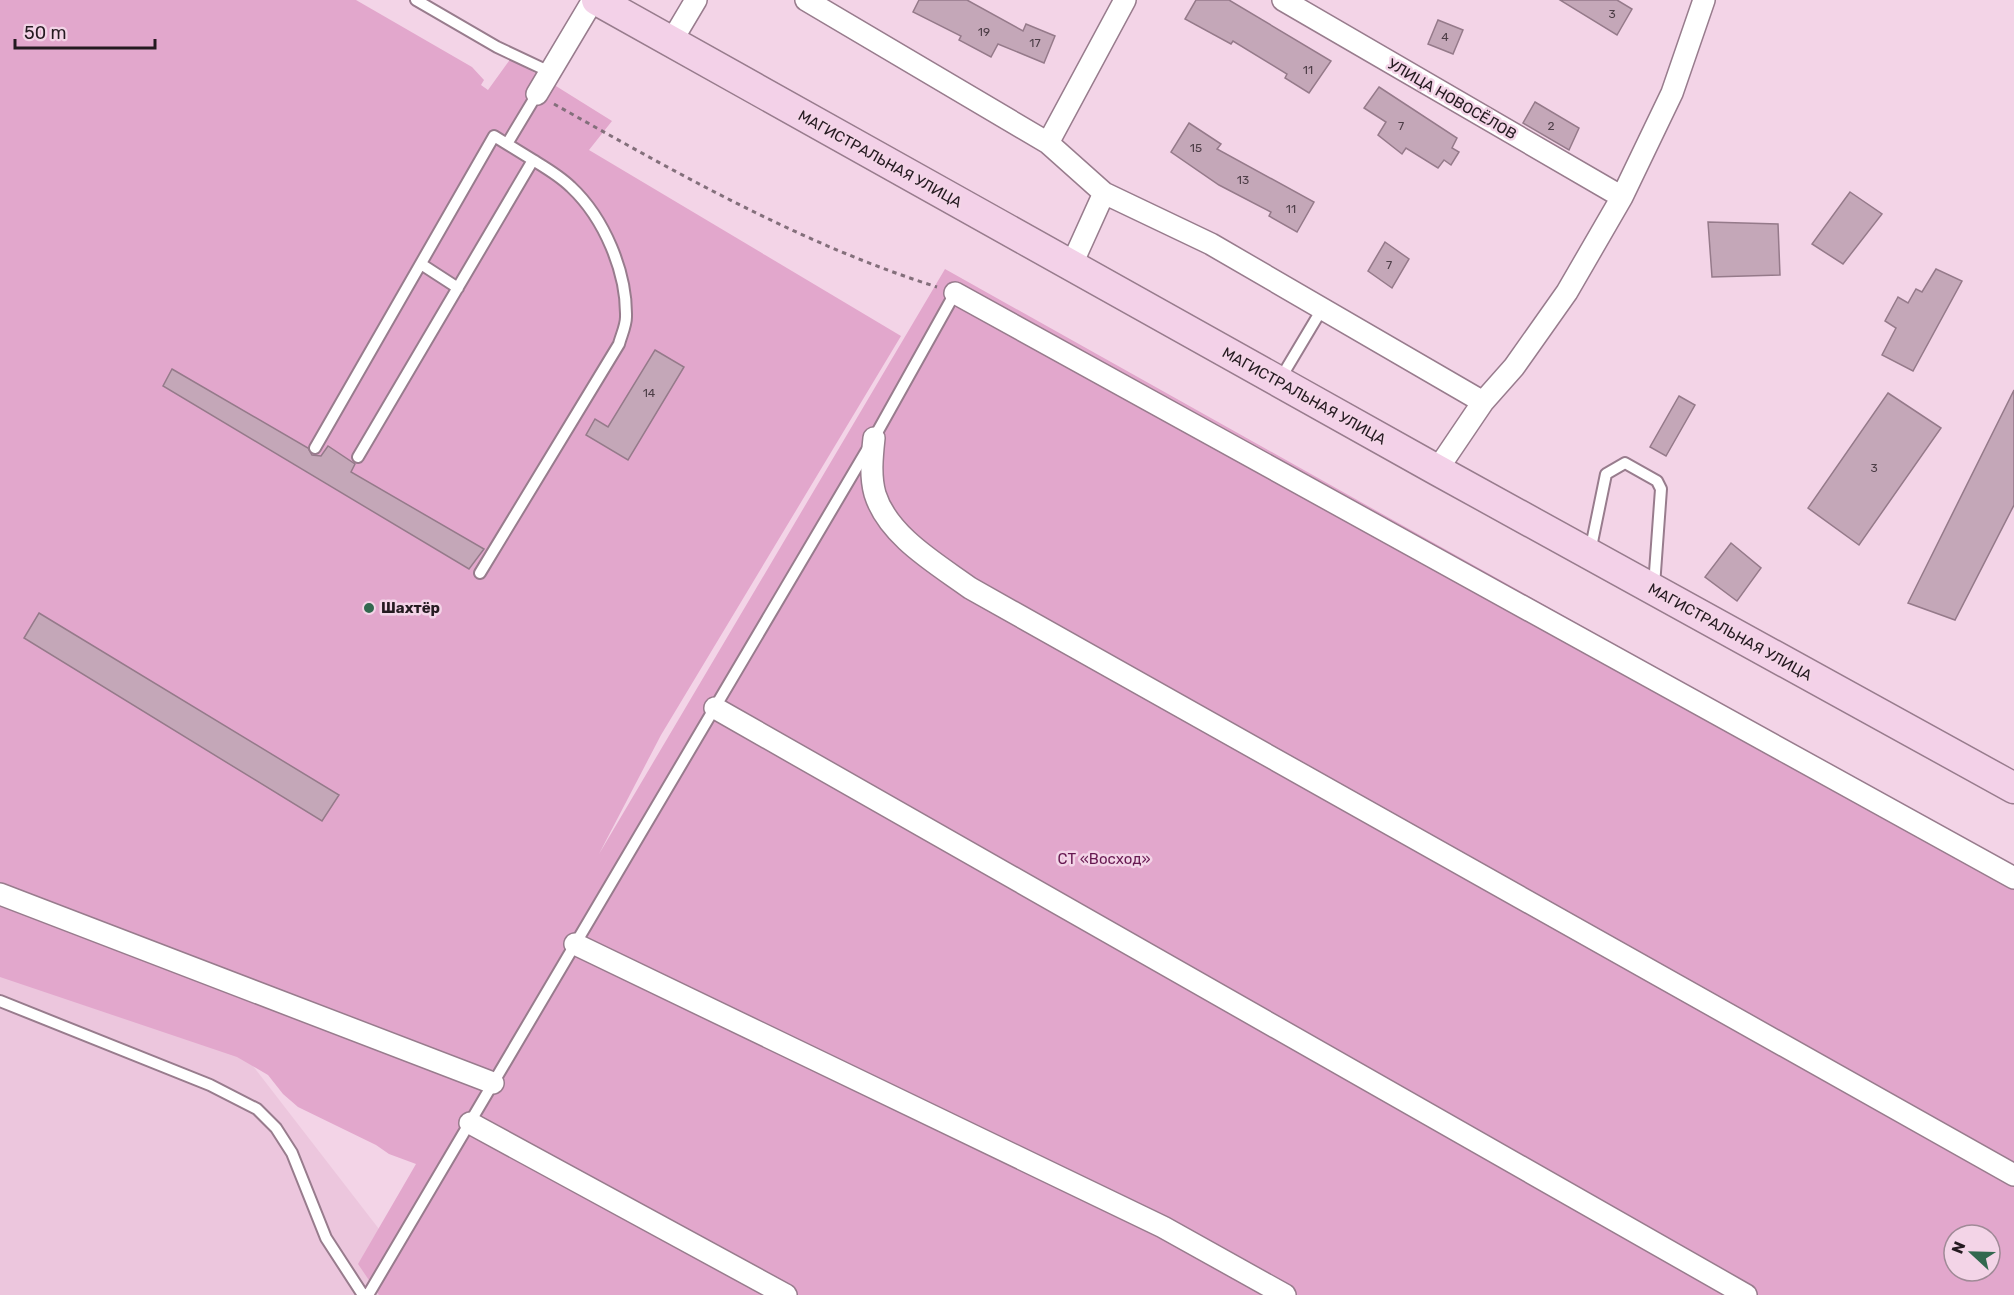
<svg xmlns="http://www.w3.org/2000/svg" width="2014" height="1295" viewBox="0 0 2014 1295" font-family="Rubik,sans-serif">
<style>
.built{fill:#ecc6dd}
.green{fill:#e2a7cc;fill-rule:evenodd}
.building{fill:#c4a7b8;stroke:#957a8a;stroke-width:1.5}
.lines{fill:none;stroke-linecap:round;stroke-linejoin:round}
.lane-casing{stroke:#987c8d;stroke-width:14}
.street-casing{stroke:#987c8d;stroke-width:24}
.secondary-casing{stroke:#987c8d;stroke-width:33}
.path{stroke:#836f7b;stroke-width:3;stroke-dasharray:4.5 4.5;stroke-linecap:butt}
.lane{stroke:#fff;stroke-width:10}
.street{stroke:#fff;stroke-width:21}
.secondary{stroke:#f3d1e8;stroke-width:30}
.poi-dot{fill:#32684f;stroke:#f3d4e7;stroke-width:2}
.labels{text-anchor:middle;stroke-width:5;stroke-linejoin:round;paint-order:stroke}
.number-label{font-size:12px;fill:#4c3d46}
.street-label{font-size:15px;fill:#241a20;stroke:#f3d4e7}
.poi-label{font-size:15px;font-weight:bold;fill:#241a20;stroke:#f3d4e7;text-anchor:start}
.park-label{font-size:15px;fill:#661850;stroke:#f3d4e7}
</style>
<rect width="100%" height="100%" fill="#f3d4e7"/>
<!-- built -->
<path class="built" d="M0,954L236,1044L430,1295H0Z"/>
<!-- green -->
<path class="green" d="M0,0H356L472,67L484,80L481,85L488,90L511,58L612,121L589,150L901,336L661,735L599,854L945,269L2014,868V1295H379L358,1264L416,1164L389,1154L376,1145L298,1107L283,1094L268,1075L237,1057L0,977ZM1954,1235H1990V1271H1954Z"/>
<!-- building -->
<path class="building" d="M919,0H967L1023,31L1026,24L1055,36L1044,63L998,44L991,57L959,40L961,36L913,12Z
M1196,0H1229L1331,61L1309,93L1285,78L1287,74L1233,41L1231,44L1185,19Z
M1560,0H1617L1632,9L1617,35Z
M1438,20L1463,30L1453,54L1428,44Z
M1379,87L1457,138L1452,148L1459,152L1451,165L1444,160L1438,168L1406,148L1402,154L1378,135L1386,122L1364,108Z
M1535,102L1579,128L1569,150L1523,123Z
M1189,123L1221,144L1217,149L1314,202L1297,232L1269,216L1271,212L1219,185L1171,152Z
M1850,192L1882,214L1843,264L1812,244Z
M1708,222L1778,224L1780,275L1712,277Z
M1385,242L1409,259L1392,288L1368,271Z
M1936,269L1962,281L1913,371L1882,355L1896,328L1885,321L1898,297L1908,303L1916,289L1922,292Z
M655,350L684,367L628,460L586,435L595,419L608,427Z
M172,369L308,448L312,455L321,456L328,446L355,464L351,472L484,549L469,569L163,386Z
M2014,390V505L1955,620L1908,603Z
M1888,393L1941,428L1859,545L1808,508Z
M1679,396L1695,405L1666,456L1650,447Z
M1731,543L1761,568L1737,601L1705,577Z
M39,613L339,795L322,821L24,638Z"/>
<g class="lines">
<defs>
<path id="lane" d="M416,0L497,47L550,72
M421,264L458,288
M1279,381L1322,309
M315,448L494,136L507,144L537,94
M358,457L533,160L507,144
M1590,552L1606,474L1625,463L1657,481L1661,489L1654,586
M480,573L619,344C621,336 626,326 626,317C627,272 604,218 571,187C560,176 546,168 533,160
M0,1001L210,1085L257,1109L276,1128L292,1153L326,1238L363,1295
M368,1295L874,438L955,293"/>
<path id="street" d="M806,0L1048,143L1104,193L1211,244L1483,402
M1283,0L1622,197
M671,42L696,0
M537,94L593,0
M1048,143L1125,0
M1071,266L1104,193
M955,293L2014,878
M874,438C872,457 870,476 875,494C888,536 937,564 970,588L2014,1175
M1437,470L1483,402L1514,367L1567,292L1622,197L1672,93L1704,0
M715,708L1746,1295
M0,894L493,1083
M575,944L1163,1227L1285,1295
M470,1123L786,1295"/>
<path id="secondary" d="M597,0L1437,470L2014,788"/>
</defs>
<!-- lane casing -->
<use href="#lane" class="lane-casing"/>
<!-- street casing -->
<use href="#street" class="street-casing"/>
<!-- secondary casing -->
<use href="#secondary" class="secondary-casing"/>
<!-- path -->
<path class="path" d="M554,104C677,173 801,244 937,287"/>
<!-- lane -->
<use href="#lane" class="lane"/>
<!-- street -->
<use href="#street" class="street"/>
<!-- secondary -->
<use href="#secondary" class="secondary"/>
</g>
<!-- markers -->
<circle class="poi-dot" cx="369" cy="608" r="6"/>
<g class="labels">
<!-- number labels -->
<g class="number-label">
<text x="1612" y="18">3</text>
<text x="984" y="36">19</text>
<text x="1445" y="41">4</text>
<text x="1035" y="47">17</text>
<text x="1308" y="74">11</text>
<text x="1401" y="130">7</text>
<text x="1551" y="130">2</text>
<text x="1196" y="152">15</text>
<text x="1243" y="184">13</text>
<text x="1291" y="213">11</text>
<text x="1389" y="269">7</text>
<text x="649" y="397">14</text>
<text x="1874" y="472">3</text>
</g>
<!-- street labels -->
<g class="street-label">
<text transform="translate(1452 99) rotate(30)" y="5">УЛИЦА НОВОСЁЛОВ</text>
<text transform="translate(880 159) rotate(29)" y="5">МАГИСТРАЛЬНАЯ УЛИЦА</text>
<text transform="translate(1304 396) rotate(29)" y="5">МАГИСТРАЛЬНАЯ УЛИЦА</text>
<text transform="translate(1730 632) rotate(29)" y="5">МАГИСТРАЛЬНАЯ УЛИЦА</text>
</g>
<!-- poi labels -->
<g class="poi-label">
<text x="381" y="613">Шахтёр</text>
</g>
<!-- park labels -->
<g class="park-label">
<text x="1104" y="864">СТ «Восход»</text>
</g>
</g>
<!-- north arrow -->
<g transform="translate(1972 1253) rotate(292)"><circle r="28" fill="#f3d4e7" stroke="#a08a97" stroke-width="1.5"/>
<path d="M0-4.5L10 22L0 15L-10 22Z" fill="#32684f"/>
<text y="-9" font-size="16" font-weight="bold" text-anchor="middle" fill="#241a20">N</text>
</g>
<!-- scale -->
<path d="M15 39v9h140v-9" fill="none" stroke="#241a20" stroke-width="3"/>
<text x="24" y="39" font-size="18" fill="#241a20" stroke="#f3d4e7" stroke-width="4.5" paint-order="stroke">50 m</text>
</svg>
